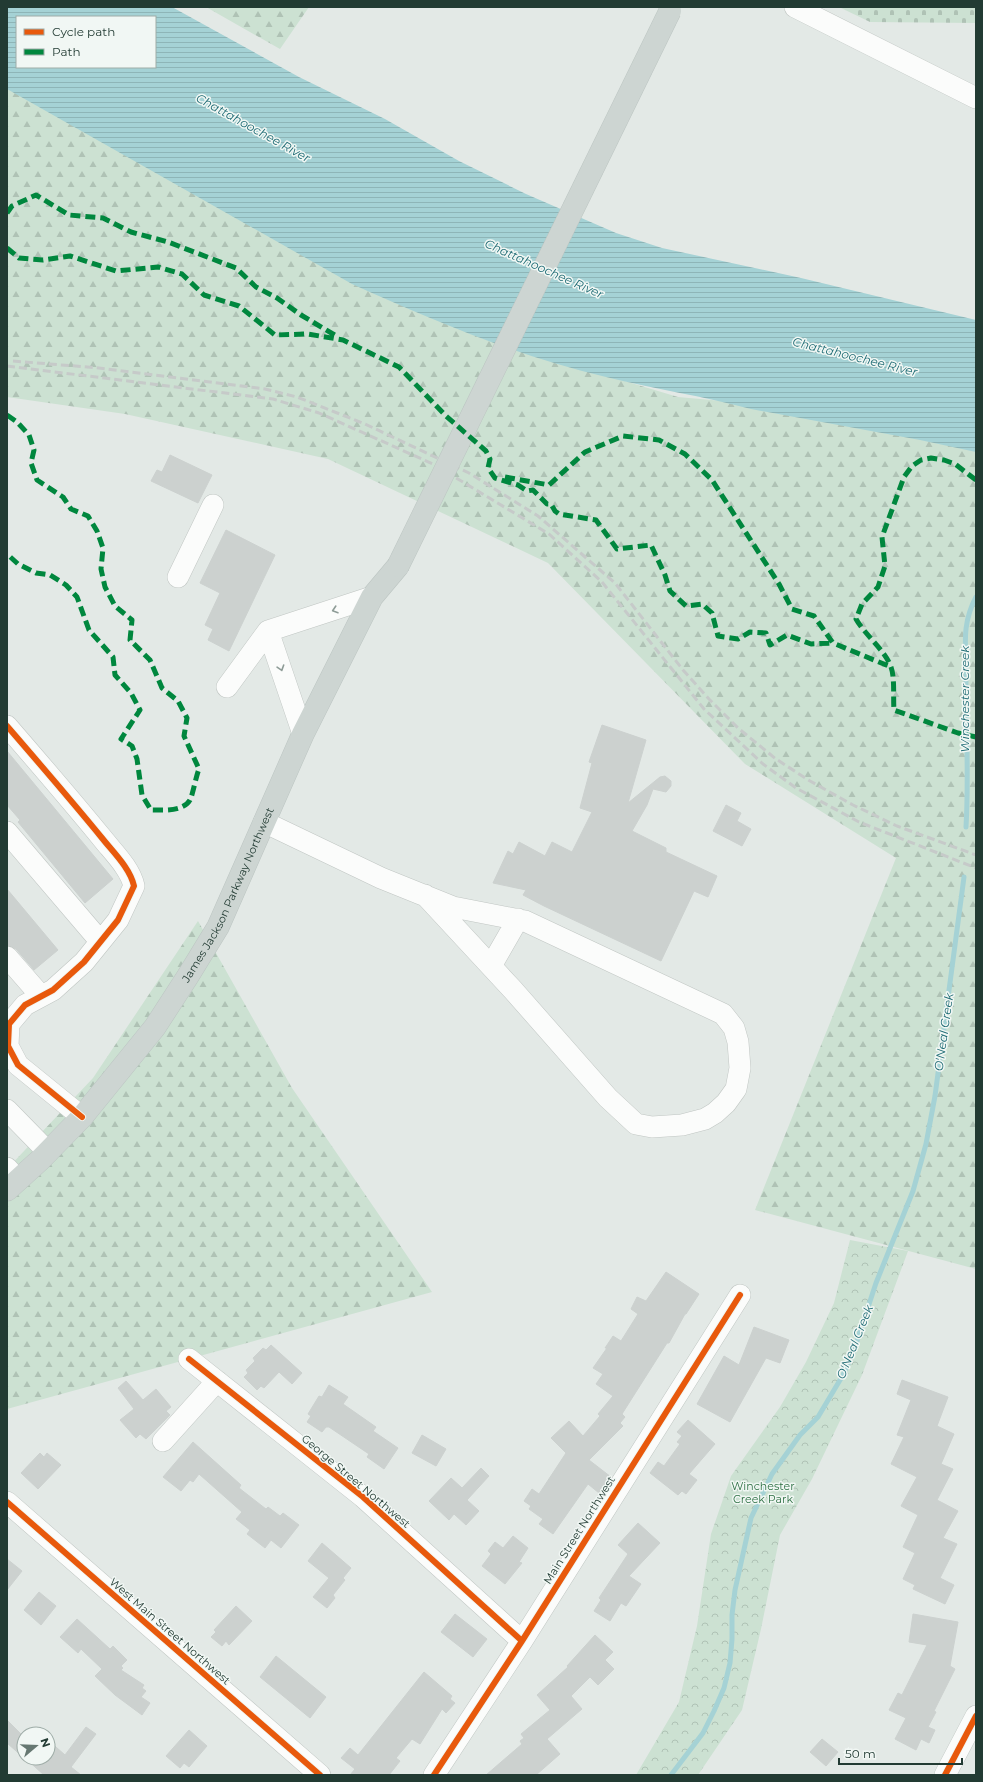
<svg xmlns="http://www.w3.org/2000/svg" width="983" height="1782" viewBox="0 0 983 1782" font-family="Montserrat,sans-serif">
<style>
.forest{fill:url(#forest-firs)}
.cemetery{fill:url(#cemetery-stones)}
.park{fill:url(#park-crowns)}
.water{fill:url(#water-rules);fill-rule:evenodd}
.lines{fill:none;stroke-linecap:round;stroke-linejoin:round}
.stream{stroke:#a5d2d5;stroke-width:5}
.building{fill:#ccd1cf;stroke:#ccd1cf}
.minor-casing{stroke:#c0c6c3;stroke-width:22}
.major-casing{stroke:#bcc5c2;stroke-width:23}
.minor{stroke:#fbfcfb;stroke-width:21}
.major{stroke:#cdd5d2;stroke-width:22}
.rail{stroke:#c6cac9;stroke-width:3;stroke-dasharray:8 4;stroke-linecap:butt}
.major-bridge-casing{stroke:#bcc5c2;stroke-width:23;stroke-linecap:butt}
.major-bridge{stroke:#cdd5d2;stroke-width:22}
.quiet{stroke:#00873e;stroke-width:5;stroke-dasharray:10 5;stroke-linecap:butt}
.cycleway-casing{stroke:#f1f7f4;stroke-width:8}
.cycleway{stroke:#e8590c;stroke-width:6}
.oneway{stroke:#8e9c97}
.labels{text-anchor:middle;stroke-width:3;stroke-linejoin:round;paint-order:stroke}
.street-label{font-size:11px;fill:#223b33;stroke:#f1f7f4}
.park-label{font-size:11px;fill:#2d7043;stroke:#f1f7f4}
.water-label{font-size:12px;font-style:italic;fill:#1e6b74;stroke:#f1f7f4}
</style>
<defs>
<pattern id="forest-firs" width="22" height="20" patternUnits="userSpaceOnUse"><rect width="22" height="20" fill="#cce1d2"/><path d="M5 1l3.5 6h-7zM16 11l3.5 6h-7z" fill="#afc2b5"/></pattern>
<pattern id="cemetery-stones" width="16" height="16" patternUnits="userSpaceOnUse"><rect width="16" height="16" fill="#cce1d2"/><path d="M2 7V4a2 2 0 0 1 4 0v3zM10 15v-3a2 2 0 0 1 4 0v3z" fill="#afc2b5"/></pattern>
<pattern id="park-crowns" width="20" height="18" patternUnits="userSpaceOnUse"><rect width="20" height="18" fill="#cce1d2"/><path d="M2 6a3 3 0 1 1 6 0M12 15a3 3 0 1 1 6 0" fill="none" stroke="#afc2b5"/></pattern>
<pattern id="water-rules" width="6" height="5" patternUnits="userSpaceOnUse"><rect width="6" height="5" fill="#a5d2d5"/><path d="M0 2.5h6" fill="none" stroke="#8eb5b7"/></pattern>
</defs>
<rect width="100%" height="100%" fill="#e3e9e6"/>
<!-- forest -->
<path class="forest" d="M206,7H309L280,49Z
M7,66L481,338L678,397L899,417L976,443V1269L755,1210L896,858L745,764L548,563L328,459L125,414L7,397Z
M198,921L292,1088L432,1292L7,1409V1169L93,1078Z"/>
<!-- cemetery -->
<path class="cemetery" d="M839,7H976V23L870,22Z"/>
<!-- park -->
<path class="park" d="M850,1240L908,1251L862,1375L812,1479L780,1535L761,1629L742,1710L698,1775H636L679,1702L697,1626L711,1534L731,1476L780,1407L806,1362L834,1303Z"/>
<!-- water -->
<path class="water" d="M7,7H172L299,77L385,119L459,161L526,194L616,233L662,248L801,278L976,320V452L920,440L751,409C703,396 654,389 606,377C518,356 434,321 352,284L7,89ZM17,17H155V67H17Z"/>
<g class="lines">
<!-- stream -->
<path class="stream" d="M966,827C969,778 966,729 966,681C967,650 960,627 976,597
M671,1775L703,1733L714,1711L724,1688L730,1663L732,1639V1615L735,1590L751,1518L772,1474L800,1435L818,1417L843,1375L853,1353L876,1283L913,1191L926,1144L935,1096L964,877"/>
</g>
<!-- building -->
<path class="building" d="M170,455L212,475L198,503L151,481L157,470L162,472Z
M226,530L275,555L229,651L208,640L213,629L205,625L220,593L200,583Z
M602,725L646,740L628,803L660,777L665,776L671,781V786L666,792L653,789L647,805L632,831L666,848V852L717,876L708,897L694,891L661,961L544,906L523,895L526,890L493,883L508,851L513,854L519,842L545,856L552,842L572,852L592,812L580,808L592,763L589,762Z
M7,751L113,879L85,903L18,822L20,820L7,805Z
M726,805L741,813L737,821L751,829L742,846L713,831Z
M7,889L58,950L34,970L16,949L7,945Z
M666,1272L699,1294L686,1314H685L669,1343H667L622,1414L625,1417L620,1423L623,1426L589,1460L611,1477L599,1493L588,1484L553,1534L539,1524L543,1519L529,1509L531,1506L524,1501L532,1489L539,1494L566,1453L551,1438L569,1421L583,1436L600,1416L598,1414L613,1396L596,1384L603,1374L593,1368L607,1348H605L613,1336L621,1341L638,1314L631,1309L637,1297L646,1301Z
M754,1327L789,1340L780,1363L766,1358L730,1422L697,1404L724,1356L739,1365Z
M271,1345L302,1373L292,1384L279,1372L264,1388L261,1386L257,1390L244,1377L248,1373L246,1370L255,1361L253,1358L263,1348L266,1350Z
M902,1380L948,1397L937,1426L954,1434L941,1464L953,1469L937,1500L958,1511L943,1538L957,1544L940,1578L954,1585L945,1604L913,1589L915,1585L903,1579L915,1553L903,1547L918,1515L901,1506L917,1477L891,1464L904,1437L897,1435L911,1400L897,1394Z
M126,1381L143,1400L156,1389L171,1407L166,1411L170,1415L146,1439L140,1434L136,1438L120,1420L134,1409L118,1388Z
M329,1385L348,1397L343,1404L376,1427L373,1431L398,1448L384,1469L367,1457L369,1454L329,1427H326L322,1432L307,1422L311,1416L308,1414L319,1396L322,1397Z
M688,1420L715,1444L689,1474L697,1480L686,1494L682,1491L678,1495L650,1473L658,1462L664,1466L680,1444L677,1442L682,1436L677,1432Z
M422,1435L446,1449L436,1466L412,1453Z
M193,1442L241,1485L239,1488L266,1509L268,1507L280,1516L283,1513L299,1525L281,1548L271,1540L265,1548L247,1534L250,1530L236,1519L242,1512L199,1474L193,1482L190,1480L181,1491L163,1477Z
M40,1453L44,1457L47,1453L61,1465L38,1489L21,1473Z
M481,1468L489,1476L467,1500L479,1511L466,1525L454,1514L449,1520L429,1501L451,1478L462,1488Z
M638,1523L660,1543L629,1576L641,1584L626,1606L621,1603L610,1621L594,1611L601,1600L599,1598L628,1554L618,1545Z
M513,1536L528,1548L519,1562L522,1563L505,1584L482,1566L491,1554L488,1551L495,1542L503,1548Z
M322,1543L351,1568L343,1578L345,1580L333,1595L335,1598L327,1608L313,1597L329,1578L308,1561Z
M7,1559L22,1571L7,1590Z
M39,1592L56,1606L41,1625L24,1610Z
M236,1606L252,1621L229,1645L226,1641L222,1646L211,1637L216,1632L214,1630Z
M455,1614L487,1639L473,1657L441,1632Z
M913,1614L958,1622L950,1666L955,1669L934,1711L936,1712L928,1727L935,1730L929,1743L921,1739L916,1750L895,1739L906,1718L889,1710L898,1693L902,1695L927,1645L909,1642Z
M77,1619L110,1649L113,1646L127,1660L121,1666L123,1668L121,1670L144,1685L142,1688L146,1691L141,1697L150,1703L142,1715L115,1695L95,1676L102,1669L81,1649L78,1653L60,1637Z
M595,1635L613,1652L605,1660L614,1669L598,1685L590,1677L571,1696L582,1709L547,1739L560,1754L536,1775H486L522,1744L520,1741L524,1738L521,1734L550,1710L537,1695L568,1667L567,1666Z
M276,1656L326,1697L310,1718L260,1677Z
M424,1672L452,1696L450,1699L455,1703L446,1713L442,1709L420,1744L412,1739L396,1758L400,1761L389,1775H350L355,1769L341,1758L350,1748L358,1755Z
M7,1720L24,1737V1758L7,1743Z
M86,1727L96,1734L71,1767L81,1775H44L25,1758H48V1740L65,1755Z
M189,1730L207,1746L189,1767L184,1763L180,1768L166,1756Z
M822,1739L838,1752L826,1766L810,1752Z"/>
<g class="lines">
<defs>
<path id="minor" d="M795,7L976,98
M178,577L213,505
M268,631L303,734
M227,687L268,631L372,597
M7,726C39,763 71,800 102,838C113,852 130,868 134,886L118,920L84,962L53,990L25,1005L9,1024L8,1046L18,1065L82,1117
M264,822L381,878L453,907L525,921L723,1014L734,1028L738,1042L740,1068L736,1089L726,1103L715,1113L705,1119L682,1125L652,1127L636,1124L608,1098L513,990L425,895
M7,832L100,941
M7,957L41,996
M491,966L518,919
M7,1110L48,1152
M7,1168L18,1180
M189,1359L363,1497L522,1641
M163,1441L217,1381
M7,1502L320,1775
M434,1775L522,1641L740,1295
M945,1775L976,1716"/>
<g id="major">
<path id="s1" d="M7,1190L40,1160L82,1117L155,1027L188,976L218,927L303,734L372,597L398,566"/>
</g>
</defs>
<!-- minor casing -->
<use href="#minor" class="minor-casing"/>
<!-- major casing -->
<use href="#major" class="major-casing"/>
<!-- minor -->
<use href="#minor" class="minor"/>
<!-- major -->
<use href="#major" class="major"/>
<!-- rail -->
<path class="rail" d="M13,361L99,368L265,389L297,397L365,424L469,473L538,516L615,583L683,670L709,699L738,728L776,759L810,781L853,805L897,826L976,855
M7,366L273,399L319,413L433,464L549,534L602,582L704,709L763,764L796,788L859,822L976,868"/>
<defs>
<path id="major-bridge" d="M398,566L670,11"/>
</defs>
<!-- major-bridge casing -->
<use href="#major-bridge" class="major-bridge-casing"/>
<!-- major-bridge -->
<use href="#major-bridge" class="major-bridge"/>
<!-- quiet -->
<path class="quiet" d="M7,213L12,206L36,195L69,215L103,218L131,232L168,242L236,268L256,287L277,298L301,315L338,337
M7,248L19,258L43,260L70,256L116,271L158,267L182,274L204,295L239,306L275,335L308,334L343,340L399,367L446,416L486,451L490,459L488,468L495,478L518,485L527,491L533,490L547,504H551L555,511L559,514L596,520L617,549L651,545L665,575L670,591L686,606L702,604L712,613L718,636L738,639L750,632L766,633L770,645L787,635L811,644L833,643
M7,415L17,422L29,435L34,450L31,463L37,480L63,497L71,509L88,516L97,531L103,548L101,569L105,587L115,606L132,620L130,640L150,660L162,688L178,701L187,718L184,736L199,769C196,776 193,794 190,800C183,812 162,810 151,810L142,795L137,759L132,746L121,739L140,710L131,693L115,675L113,657L89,630L77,597L66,585L50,575L36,573L18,564L7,554
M505,477L549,485L585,452L623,436L659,440L685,454L712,480L779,584L792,609L814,616L833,643L891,667
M976,480L955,464L944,460L931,458L921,460L912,466L904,477L882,537L885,566L878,587L862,604L856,619C865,635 885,650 891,667C895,678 893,698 894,710L958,733L976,737"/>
<defs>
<path id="cycleway" d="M7,726C39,763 71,800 102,838C113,852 130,868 134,886L118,920L84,962L53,990L25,1005L9,1024L8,1046L18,1065L82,1117
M189,1359L363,1497L522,1641
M7,1502L320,1775
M434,1775L522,1641L740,1295
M945,1775L976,1716"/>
</defs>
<!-- cycleway casing -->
<use href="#cycleway" class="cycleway-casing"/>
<!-- cycleway -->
<use href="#cycleway" class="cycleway"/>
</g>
<!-- one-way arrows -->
<defs><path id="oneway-chevron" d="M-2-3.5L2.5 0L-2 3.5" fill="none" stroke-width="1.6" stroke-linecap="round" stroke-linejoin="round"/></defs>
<g class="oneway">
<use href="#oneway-chevron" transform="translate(335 610) rotate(162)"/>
<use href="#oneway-chevron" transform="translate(281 668) rotate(72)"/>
</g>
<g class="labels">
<!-- street labels -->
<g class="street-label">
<text dy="4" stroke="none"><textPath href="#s1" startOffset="372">James Jackson Parkway Northwest</textPath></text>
<text transform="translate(356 1481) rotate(40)" y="4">George Street Northwest</text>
<text transform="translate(579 1530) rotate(-58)" y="4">Main Street Northwest</text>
<text transform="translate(170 1631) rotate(41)" y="4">West Main Street Northwest</text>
</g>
<!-- park labels -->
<g class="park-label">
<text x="763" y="1490">Winchester<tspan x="763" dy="13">Creek Park</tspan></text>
</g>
<!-- water labels -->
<g class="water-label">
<text transform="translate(253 128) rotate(29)" y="4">Chattahoochee River</text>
<text transform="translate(544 269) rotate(24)" y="4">Chattahoochee River</text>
<text transform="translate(855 357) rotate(14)" y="4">Chattahoochee River</text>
<text transform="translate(965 699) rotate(-90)" y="4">Winchester Creek</text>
<text transform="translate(944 1032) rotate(-82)" y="4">O'Neal Creek</text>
<text transform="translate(855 1342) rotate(-68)" y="4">O'Neal Creek</text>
</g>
</g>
<!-- border -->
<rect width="983" height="1782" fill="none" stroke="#223b33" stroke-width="16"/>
<!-- legend -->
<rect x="16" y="16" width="140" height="52" fill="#f1f7f4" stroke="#9eaca7"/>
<rect x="24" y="29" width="20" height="6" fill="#e8590c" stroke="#9eaca7"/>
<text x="52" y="36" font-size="12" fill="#223b33">Cycle path</text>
<rect x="24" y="49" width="20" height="6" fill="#00873e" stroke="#9eaca7"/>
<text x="52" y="56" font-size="12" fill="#223b33">Path</text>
<!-- north arrow -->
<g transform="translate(36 1746) rotate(71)"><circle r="19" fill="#f1f7f4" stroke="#9eaca7"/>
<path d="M0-3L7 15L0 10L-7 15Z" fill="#667872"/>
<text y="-6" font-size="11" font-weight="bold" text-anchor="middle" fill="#223b33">N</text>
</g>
<!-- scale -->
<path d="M839 1758v6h123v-6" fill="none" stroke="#223b33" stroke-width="2"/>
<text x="845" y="1758" font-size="12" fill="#223b33" stroke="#f1f7f4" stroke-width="3" paint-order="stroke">50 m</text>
</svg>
